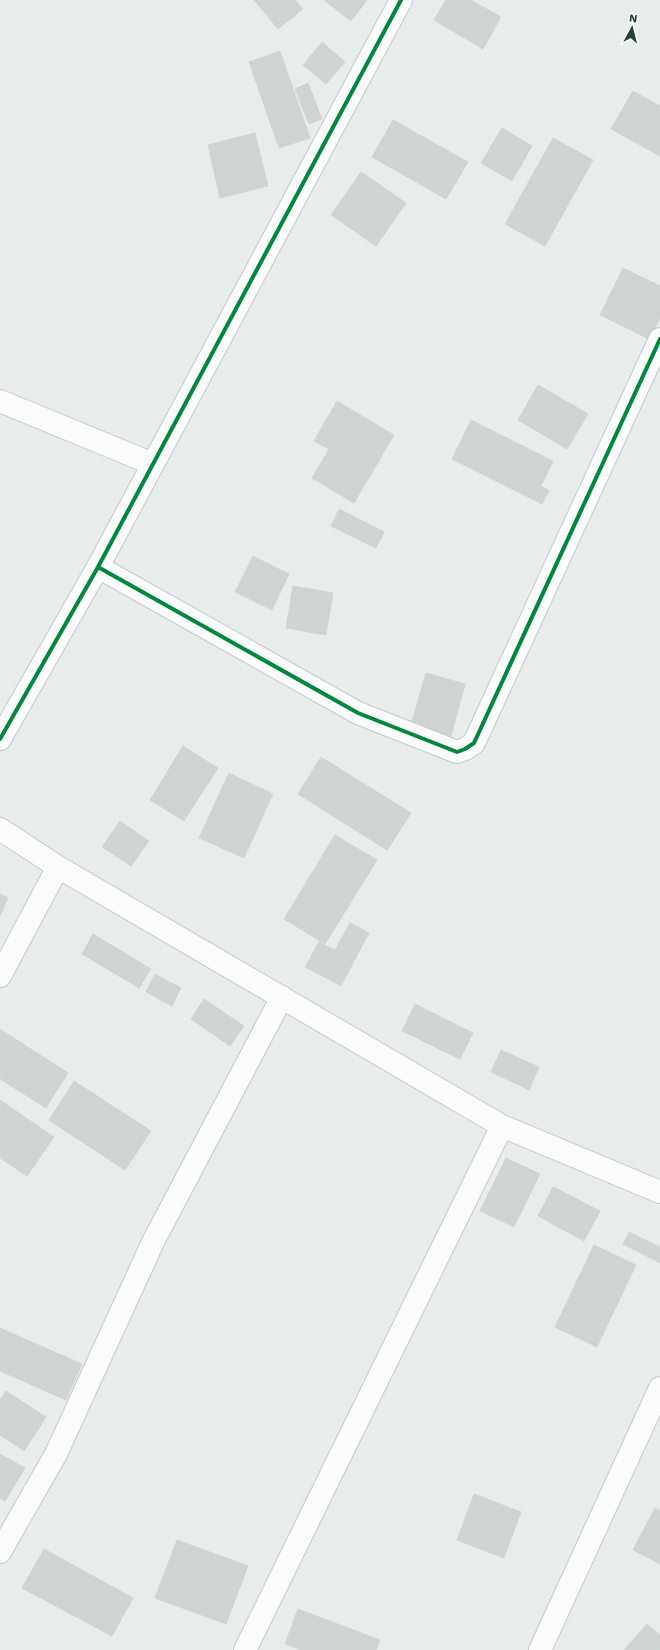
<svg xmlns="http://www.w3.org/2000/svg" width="660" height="1650" viewBox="0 0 660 1650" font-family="'Work Sans',sans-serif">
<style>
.building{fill:#cfd4d2;stroke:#d1d6d4}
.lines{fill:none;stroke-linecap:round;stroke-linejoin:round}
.street-casing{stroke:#c5cac8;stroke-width:24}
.street{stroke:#fcfcfc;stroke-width:22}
.cycleway-casing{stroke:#f7fbf9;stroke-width:6}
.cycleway{stroke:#00873e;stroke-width:4}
</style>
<rect width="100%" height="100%" fill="#e8edeb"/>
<!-- building -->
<path class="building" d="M254,0H295L303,9L278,29Z
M324,0H367L351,21Z
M446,0H471L501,17L483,49L434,20Z
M322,42L345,62L326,84L303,65Z
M280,51L310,138L279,148L249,62Z
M308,83L322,119L309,124L295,89Z
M633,91L660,106V156L611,129Z
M393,120L468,162L446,199L372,157Z
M502,128L532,146L512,181L481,163Z
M255,133L268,186L220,198L208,145Z
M553,138L593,160L545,246L505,224Z
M361,172L406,203L376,246L331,215Z
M623,268L660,286V318L649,339L600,315Z
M538,385L588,414L567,449L518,420Z
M337,401L394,435L354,503L312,478L329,449L314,441Z
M471,420L553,461L541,486L549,491L542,504L452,459Z
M339,509L384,532L376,548L331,526Z
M253,556L289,574L272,610L235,592Z
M293,586L333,593L326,635L286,628Z
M426,673L465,684L451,736L411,725Z
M183,746L218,768L184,821L150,800Z
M321,757L411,813L387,850L298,794Z
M229,773L273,794L244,858L199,838Z
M120,821L149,841L131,866L102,847Z
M335,835L377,860L325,944L284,919Z
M0,894L8,898L0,916Z
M350,923L369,933L341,986L305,967L319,942L335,950Z
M93,934L151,969L139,988L82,954Z
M155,974L181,988L172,1006L146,992Z
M204,999L244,1026L230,1046L191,1019Z
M415,1004L473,1033L460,1059L402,1031Z
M0,1029L68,1073L46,1108L0,1079Z
M501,1050L539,1067L529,1090L491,1072Z
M74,1081L151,1131L125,1170L49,1120Z
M0,1100L54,1137L27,1176L0,1158Z
M506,1158L540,1174L514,1227L480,1211Z
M553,1187L600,1211L584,1241L538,1216Z
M629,1232L660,1247V1263L623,1244Z
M594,1245L636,1265L597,1347L555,1327Z
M0,1328L82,1364L66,1400L0,1371Z
M6,1391L46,1417L24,1451L0,1435V1400Z
M0,1454L25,1468L5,1501L0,1498Z
M474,1494L521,1512L504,1558L457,1540Z
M655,1508L660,1511V1564L633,1550Z
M177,1540L248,1566L226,1624L155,1598Z
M44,1549L133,1598L112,1636L22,1588Z
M298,1609L380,1640L376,1650H302L285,1644Z
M647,1624L660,1635V1650H624Z"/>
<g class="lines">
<defs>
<path id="street" d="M0,401L153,464
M98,567L358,713L457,752L465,749L474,743L660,339
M0,739L98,567L401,0
M0,829L58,867L502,1126L660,1192
M0,976L58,867
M0,1552L56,1454L153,1242L282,997
M245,1650L502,1126
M540,1650L660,1388"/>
</defs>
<!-- street casing -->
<use href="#street" class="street-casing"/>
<!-- street -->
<use href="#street" class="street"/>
<defs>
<path id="cycleway" d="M98,567L358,713L457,752L465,749L474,743L660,339
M0,739L98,567L401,0"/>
</defs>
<!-- cycleway casing -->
<use href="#cycleway" class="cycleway-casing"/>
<!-- cycleway -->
<use href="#cycleway" class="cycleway"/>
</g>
<!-- north arrow -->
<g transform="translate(632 28) rotate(7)" stroke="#f7fbf9" stroke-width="3" paint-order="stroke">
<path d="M0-3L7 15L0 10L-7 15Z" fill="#24423a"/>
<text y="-6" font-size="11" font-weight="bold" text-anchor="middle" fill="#24423a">N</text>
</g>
</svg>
